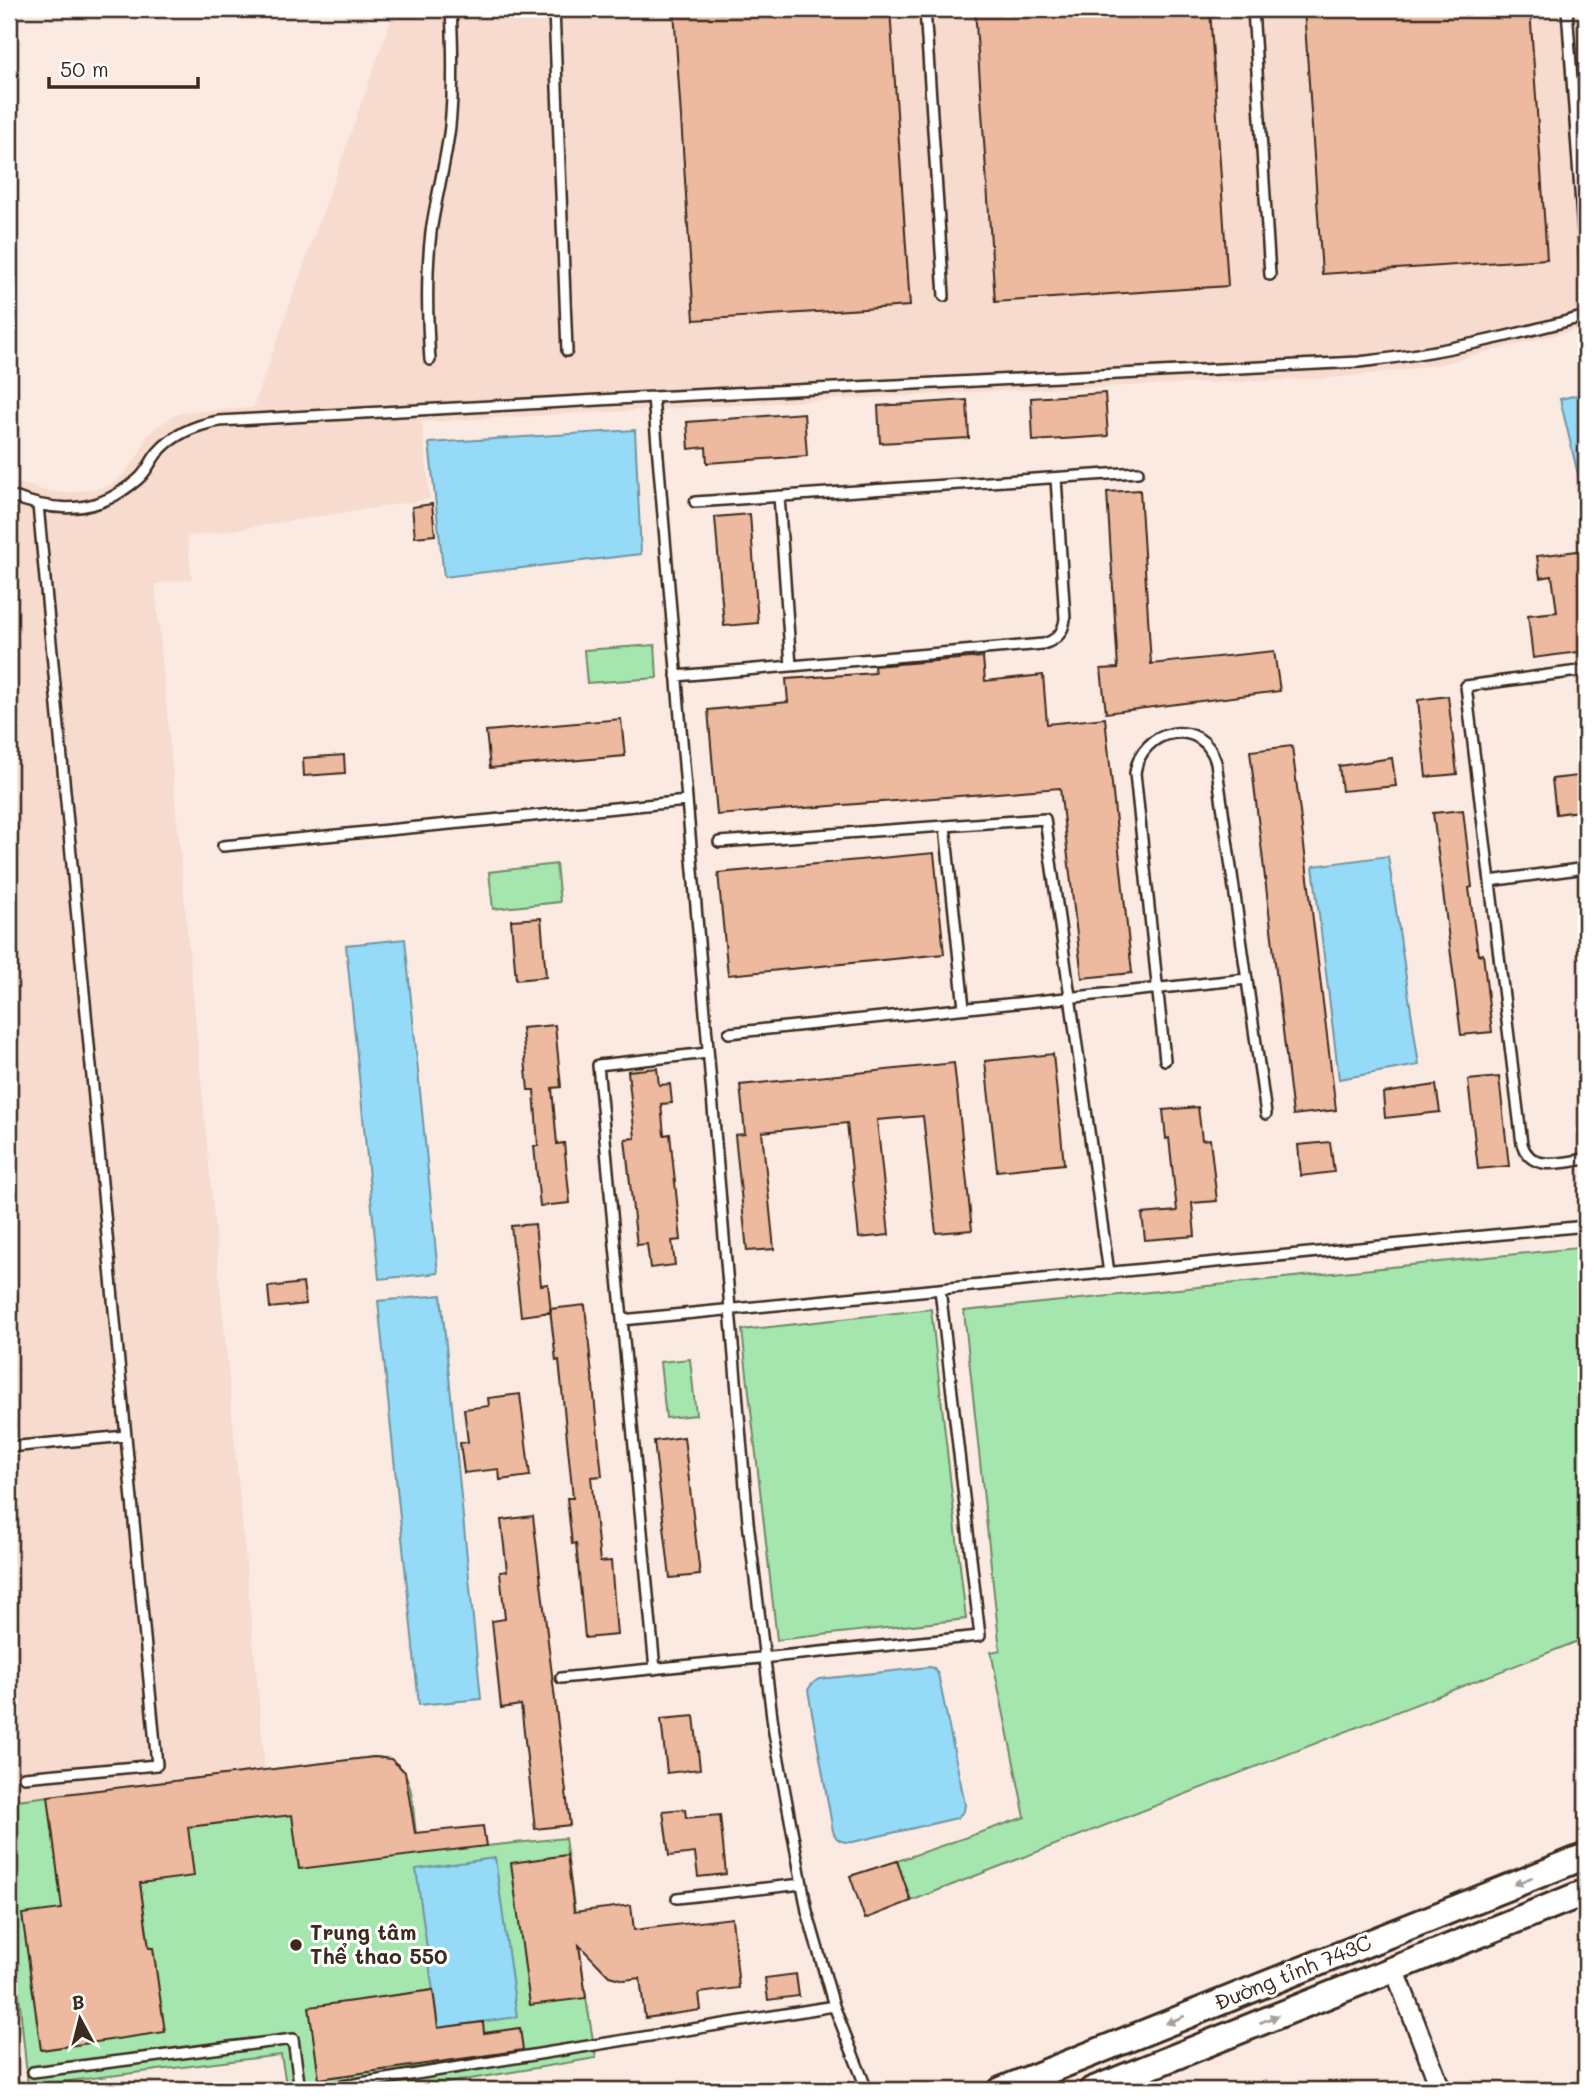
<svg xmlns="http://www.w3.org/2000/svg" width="1595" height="2099" viewBox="0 0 1595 2099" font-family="Mali,sans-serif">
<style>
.built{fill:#f6dbce}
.green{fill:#a5e6ae;stroke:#708866;stroke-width:2}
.water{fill:#95daf7;stroke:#7194a0;stroke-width:2}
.building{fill:#edb99f;stroke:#3b2a1e;stroke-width:2}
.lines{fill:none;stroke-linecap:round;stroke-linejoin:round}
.service-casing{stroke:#3b2a1e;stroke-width:14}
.minor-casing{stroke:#3b2a1e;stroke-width:23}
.secondary-casing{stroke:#3b2a1e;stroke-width:30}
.service{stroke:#fff;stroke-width:9}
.minor{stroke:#fff;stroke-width:18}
.secondary{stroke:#fff;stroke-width:24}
.oneway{fill:#a79f9a}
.poi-dot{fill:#3b2a1e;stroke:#fff;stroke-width:2.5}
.labels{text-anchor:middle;stroke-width:6;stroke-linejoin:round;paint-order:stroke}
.poi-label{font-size:21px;font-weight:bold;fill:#3b2a1e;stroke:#fff;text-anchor:start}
.street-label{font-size:21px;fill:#3b2a1e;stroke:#fff}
</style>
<rect width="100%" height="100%" fill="#faeae2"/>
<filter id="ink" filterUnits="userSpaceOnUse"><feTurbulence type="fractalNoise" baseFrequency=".0143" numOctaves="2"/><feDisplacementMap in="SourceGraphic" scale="14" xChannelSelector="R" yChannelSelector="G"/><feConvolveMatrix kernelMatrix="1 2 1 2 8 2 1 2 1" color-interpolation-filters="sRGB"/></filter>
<g filter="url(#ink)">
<!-- built -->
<path class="built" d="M395,9H1586V327L1440,364L1404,370L1331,378L994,391L422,422L430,499L187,537L192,579L155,584L265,1769L9,1801V480L46,491L64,493L97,489L112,484L122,476L140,453L146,438L154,429L173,416L184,412L253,408Z"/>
<!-- green -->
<path class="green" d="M655,645L657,678L587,683L584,650Z
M556,864L560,902L493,909L489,872Z
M1586,1247V1638L911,1901L897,1861L1025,1817L991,1652L1000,1650L964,1311Z
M931,1309L966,1619L777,1640L742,1330Z
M690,1359L696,1415L666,1418L660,1362Z
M374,1757C416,1757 411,1802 416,1833L486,1846L565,1838L586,1998L596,2058L405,2090H287L281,2055L28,2086L9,1893V1801Z"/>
<!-- water -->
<path class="water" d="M1586,393V508L1560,399Z
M635,430L641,554L444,577L429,443Z
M1388,856L1419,1065L1339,1079L1313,866Z
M405,939L438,1273L379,1279L346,945Z
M441,1295L481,1699L419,1705L378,1301Z
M929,1667L934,1668L938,1674L965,1804L964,1811L957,1818L853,1842C843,1843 836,1841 833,1831L808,1690C811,1684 814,1681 820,1679Z
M495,1858L517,2017L438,2028L416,1869Z"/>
<!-- building -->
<path class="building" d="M674,9H890L910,306L694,320Z
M975,9H1210L1228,286L995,302Z
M1304,9H1530L1547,259L1322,274Z
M1105,393L1108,436L1033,441L1031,398Z
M967,400L969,438L880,443L878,406Z
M804,413L807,456L707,463L706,447L689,449L687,422Z
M1140,490L1151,664L1274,651L1280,691L1106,713L1101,669L1118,668L1107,492Z
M432,504L435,535L415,537L412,507Z
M750,514L758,623L724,626L715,517Z
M1586,550V651L1533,658L1528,615L1557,612L1552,576L1540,578L1537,556Z
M983,657L985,681L1043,675L1047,724L1105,718L1132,973L1082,978L1060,788L717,815L708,710L788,702L786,679L875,673L874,666Z
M1448,696L1457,774L1426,777L1418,700Z
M621,719L625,756L490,768L486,731Z
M1292,746L1336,1110L1293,1115L1250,751Z
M344,755L345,773L304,776L303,758Z
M1392,758L1396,786L1342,791L1339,766Z
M1586,775V810L1556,814L1552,779Z
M1463,810L1472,887L1469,888L1478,955L1483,954L1492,1032L1461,1035L1433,813Z
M934,853L944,954L728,975L718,873Z
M541,918L546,977L516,980L511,920Z
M555,1025L561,1087L552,1088L557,1144L564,1143L570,1203L540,1206L534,1146H538L534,1090H528L522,1028Z
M1053,1054L1064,1164L997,1171L985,1061Z
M954,1063L972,1230L936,1233L923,1116L877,1120L889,1235L859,1238L847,1123L762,1132L774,1249L747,1251L735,1135L745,1134L740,1085Z
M657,1068L659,1085L670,1084L672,1103L661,1104L664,1135L670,1134L681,1240L672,1241L675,1265L650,1268L647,1244L637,1245L625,1139L635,1138L628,1071Z
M1499,1077L1509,1166L1478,1169L1468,1080Z
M1436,1085L1440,1112L1385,1118L1383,1093Z
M1198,1107L1202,1140L1210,1139L1217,1201L1192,1203L1195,1236L1145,1240L1142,1214L1177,1211L1169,1138L1166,1139L1163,1110Z
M1330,1142L1334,1172L1301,1176L1298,1145Z
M535,1224L541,1285L548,1284L551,1312L521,1316L511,1226Z
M303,1283L306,1304L270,1308L268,1287Z
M585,1305L602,1476L591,1477L600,1562L611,1561L617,1635L585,1638L576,1543L572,1544L567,1498H573L559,1360L556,1361L550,1309Z
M520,1394L530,1476L500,1480L499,1469L464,1473L460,1443L468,1442L464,1409L489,1406L488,1398Z
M684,1437L700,1575L670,1578L654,1441Z
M533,1516L570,1825L535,1829L521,1705L501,1708L492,1621L505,1619L500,1572L507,1571L501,1520Z
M694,1716L700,1769L667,1773L661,1719Z
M374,1757L391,1759L405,1772L415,1833L483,1826L486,1846L299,1869L292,1815L188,1827L194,1876L140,1883L149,1948H153L165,2032L41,2050L22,1914L62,1909L48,1796Z
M685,1809L686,1818L720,1815L726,1874L698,1877L695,1853L669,1856L663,1811Z
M567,1855L574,1912L631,1905L634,1930L732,1918L739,1988L699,1993L701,2010L645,2018L640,1978L624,1980L609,1976L579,1945L586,1998L530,2005L511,1863Z
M897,1861L911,1901L865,1919L850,1876Z
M796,1974L799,1996L768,2000L765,1978Z
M433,1990L438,2028L483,2022L484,2033L520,2028L523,2050L319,2079L309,2007Z"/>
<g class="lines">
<defs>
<path id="service" d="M554,9L567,351
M925,9L944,296
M1253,9L1270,275
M1567,9L1585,261
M430,360C427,318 426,275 431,232C436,197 446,162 450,126C454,87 453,48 451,9
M653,397L748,1522L774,1733L807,1911L834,2006L867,2090
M9,495C46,510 87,515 122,491C129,486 138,481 143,474C149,467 152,459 158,452C174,434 196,425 219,421L653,397L1359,362C1436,354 1511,336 1586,316
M779,496L791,666
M695,502L1138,472
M1586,670L1466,686L1522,1144C1531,1173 1563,1162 1586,1159
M676,676L1043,644C1057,640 1063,633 1065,619L1056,478
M945,826L964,1008
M719,842L1045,819L1109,1273
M223,846L687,801
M1490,881L1586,868
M729,1033L1247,979
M1165,1060L1135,773C1141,728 1202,716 1216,762L1266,1114
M622,1320L1586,1226
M9,1447L126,1436
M655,1669L598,1065L708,1053
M561,1678L980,1636L940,1289
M24,1777L157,1765L38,505
M677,1898L802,1884
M33,2072L293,2039L300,2090
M318,2090L834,2006"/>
<path id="minor" d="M1394,1968L1441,2090"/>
<path id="secondary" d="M1001,2090L1586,1856
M1092,2090L1586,1892"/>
</defs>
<!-- service casing -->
<use href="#service" class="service-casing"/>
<!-- minor casing -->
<use href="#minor" class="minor-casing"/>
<!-- secondary casing -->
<use href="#secondary" class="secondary-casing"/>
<!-- service -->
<use href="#service" class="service"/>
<!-- minor -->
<use href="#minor" class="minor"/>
<!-- secondary -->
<use href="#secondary" class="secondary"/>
</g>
<!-- one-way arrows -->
<defs><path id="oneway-solid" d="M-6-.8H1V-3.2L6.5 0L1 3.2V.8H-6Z" transform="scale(1.75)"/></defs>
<g class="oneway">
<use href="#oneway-solid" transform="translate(1523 1881) rotate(158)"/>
<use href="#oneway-solid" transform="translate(1269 2019) rotate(-22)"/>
<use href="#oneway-solid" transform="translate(1175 2020) rotate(158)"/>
</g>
</g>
<!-- markers -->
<circle class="poi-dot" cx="296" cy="1945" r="7"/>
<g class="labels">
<!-- poi labels -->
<g class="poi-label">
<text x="310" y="1940">Trung tâm<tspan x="310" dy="24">Thể thao 550</tspan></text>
</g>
<!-- street labels -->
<g class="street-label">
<text transform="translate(1293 1973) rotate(-22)" y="7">Đường tỉnh 743C</text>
</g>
</g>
<!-- margin -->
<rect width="1595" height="2099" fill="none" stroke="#fff" stroke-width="35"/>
<rect x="18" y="18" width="1560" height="2064" fill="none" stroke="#3b2a1e" stroke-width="2.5" filter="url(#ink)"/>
<!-- north arrow -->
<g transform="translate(80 2019) rotate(353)" stroke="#ffffff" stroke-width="5" paint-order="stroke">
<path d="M0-5L12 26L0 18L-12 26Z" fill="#3b2a1e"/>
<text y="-10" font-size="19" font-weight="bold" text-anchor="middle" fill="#3b2a1e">B</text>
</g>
<!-- scale -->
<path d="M49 77v10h149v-10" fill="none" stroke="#3b2a1e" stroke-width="3.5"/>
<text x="60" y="77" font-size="21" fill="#3b2a1e" stroke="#ffffff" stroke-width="5" paint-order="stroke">50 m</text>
</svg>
